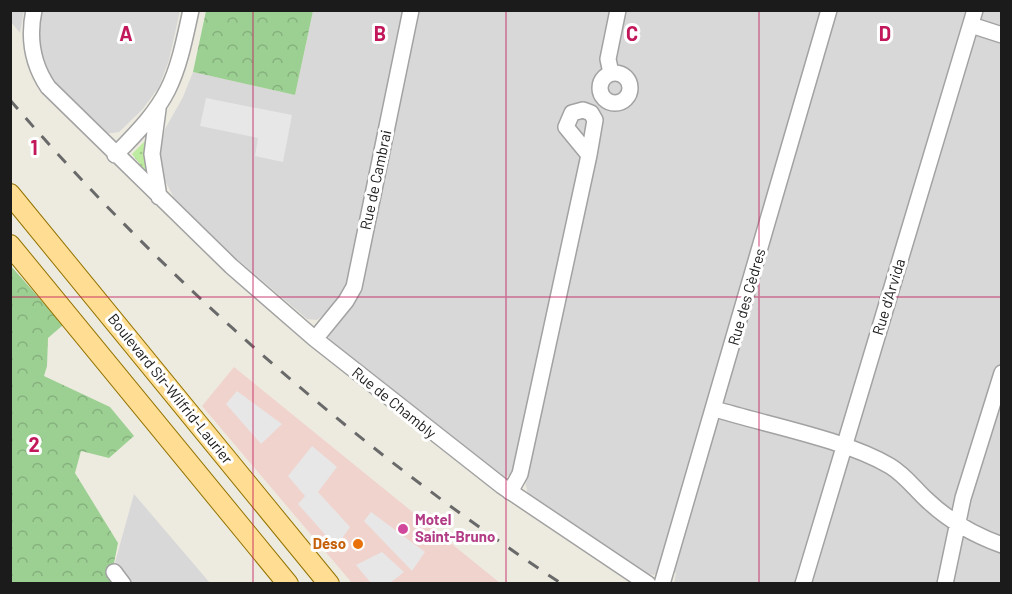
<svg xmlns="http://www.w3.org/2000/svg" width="1012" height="594" viewBox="0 0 1012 594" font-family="Barlow,sans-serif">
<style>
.residential{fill:#d9d8d8}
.commercial{fill:#f0d3cd}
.grass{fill:url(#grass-dots)}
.forest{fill:url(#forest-crowns)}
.parking{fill:#e7e7e7}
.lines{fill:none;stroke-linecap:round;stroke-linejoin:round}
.minor-casing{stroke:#a2a2a2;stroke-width:18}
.major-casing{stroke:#927300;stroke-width:22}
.minor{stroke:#fff;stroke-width:15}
.major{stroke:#ffdd93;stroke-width:20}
.rail{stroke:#696969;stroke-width:3;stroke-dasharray:12 12;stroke-linecap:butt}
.grid{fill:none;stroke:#c2185b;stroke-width:1.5;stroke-opacity:0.55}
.hotel-dot{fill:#d1479c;stroke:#fff;stroke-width:2}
.food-dot{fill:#e8710a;stroke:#fff;stroke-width:2}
.labels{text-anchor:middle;stroke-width:6;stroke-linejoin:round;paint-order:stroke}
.street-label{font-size:15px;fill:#1b1b1b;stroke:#fff}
.hotel-label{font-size:15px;font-weight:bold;fill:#b23c85;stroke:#fff;text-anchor:start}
.food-label{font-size:15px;font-weight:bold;fill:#c56008;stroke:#fff;text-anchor:end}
.grid-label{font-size:20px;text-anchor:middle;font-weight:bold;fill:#c2185b;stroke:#fff;stroke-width:6;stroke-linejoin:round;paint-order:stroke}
</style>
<defs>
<pattern id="grass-dots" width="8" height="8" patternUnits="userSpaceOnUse" patternTransform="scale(1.5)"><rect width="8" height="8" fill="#bdeca1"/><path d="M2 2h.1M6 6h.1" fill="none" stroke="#a2ca8a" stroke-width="1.8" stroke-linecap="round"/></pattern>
<pattern id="forest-crowns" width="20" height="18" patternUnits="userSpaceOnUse" patternTransform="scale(1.5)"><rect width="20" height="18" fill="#9ccf92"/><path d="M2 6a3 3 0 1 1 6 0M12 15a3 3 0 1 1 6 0" fill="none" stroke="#86b17d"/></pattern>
</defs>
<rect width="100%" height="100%" fill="#edebe0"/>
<!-- residential -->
<path class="residential" d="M10,11H24L20,33L11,22Z
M41,11H180L169,60L159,87L142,110L119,132L105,134L54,83L40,50L39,26Z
M313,11H1001V583L674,584L676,573L662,567L654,575L647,574L528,495L525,481L514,473L503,478L482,464L480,458L367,369H360L329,341L327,312L317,320L307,319L230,253L174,198L163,177L160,163L161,145L165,129L183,97L193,72L295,95Z
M134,494L210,583L109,584Z"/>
<!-- commercial -->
<path class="commercial" d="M234,367L500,583H352L202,406Z"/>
<!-- grass -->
<path class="grass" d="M150,136L148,172H146L132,154Z"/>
<!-- forest -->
<path class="forest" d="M206,11H313L295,95L193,72Z
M10,265L63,325L48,338L47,366L44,376L110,407L134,436L109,458L81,451L75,473L118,543L110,583H11Z"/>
<!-- parking -->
<path class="parking" d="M206,98L292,115L283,162L255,156L258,138L200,126Z
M237,391L282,424L261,444L226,404Z
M312,446L337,467L318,492L350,527L336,547L298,504L305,496L288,476Z
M371,512L425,552L412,571L364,521Z
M382,552L404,572L390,583H371L356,565Z"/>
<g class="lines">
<defs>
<path id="minor" d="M34,10C28,38 32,63 48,87L231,266L315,339L502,486L648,584
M971,25L1002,35
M600 88a15 15 0 1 1 30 0a15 15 0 1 1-30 0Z
M611,73L608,59L618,10
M158,109L152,154L159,197
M583,110L591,113L595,120L589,155L566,127L572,113Z
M115,155C170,100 175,85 191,10
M315,339L346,301L354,287L411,10
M715,409C767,425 844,439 890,466C905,475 915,489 927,500C949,521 974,535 1002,545
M510,492L520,474L589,155
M114,572L123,584
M662,584L829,10
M803,584L975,10
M945,584L963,498L1002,373"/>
<path id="major" d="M10,194L329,584
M10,245L288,584"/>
</defs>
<!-- minor casing -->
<use href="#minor" class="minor-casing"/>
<!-- major casing -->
<use href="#major" class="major-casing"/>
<!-- minor -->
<use href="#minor" class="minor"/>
<!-- major -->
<use href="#major" class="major"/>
<!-- rail -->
<path class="rail" d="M10,100C170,286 358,449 562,584"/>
</g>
<!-- grid -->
<path class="grid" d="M253,10V584M506,10V584M759,10V584M10,297H1002"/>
<!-- markers -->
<circle class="hotel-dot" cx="403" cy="529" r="6"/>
<circle class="food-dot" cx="358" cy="544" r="6"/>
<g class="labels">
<!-- street labels -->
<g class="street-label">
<text transform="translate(376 180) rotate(-78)" y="5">Rue de Cambrai</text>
<text transform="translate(747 297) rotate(-74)" y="5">Rue des Cèdres</text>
<text transform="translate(889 297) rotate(-73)" y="5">Rue d'Arvida</text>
<text transform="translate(170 389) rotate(51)" y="5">Boulevard Sir-Wilfrid-Laurier</text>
<text transform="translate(394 403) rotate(39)" y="5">Rue de Chambly</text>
</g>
<!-- hotel labels -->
<g class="hotel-label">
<text x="415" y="525">Motel<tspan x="415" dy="17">Saint-Bruno</tspan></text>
</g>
<!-- food labels -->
<g class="food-label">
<text x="346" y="549">Déso</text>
</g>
</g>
<g class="grid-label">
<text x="126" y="41">A</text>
<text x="380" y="41">B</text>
<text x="632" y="41">C</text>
<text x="885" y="41">D</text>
<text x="34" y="155">1</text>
<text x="34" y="452">2</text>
</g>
<!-- border -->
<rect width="1012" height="594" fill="none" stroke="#1b1b1b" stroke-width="24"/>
</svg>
